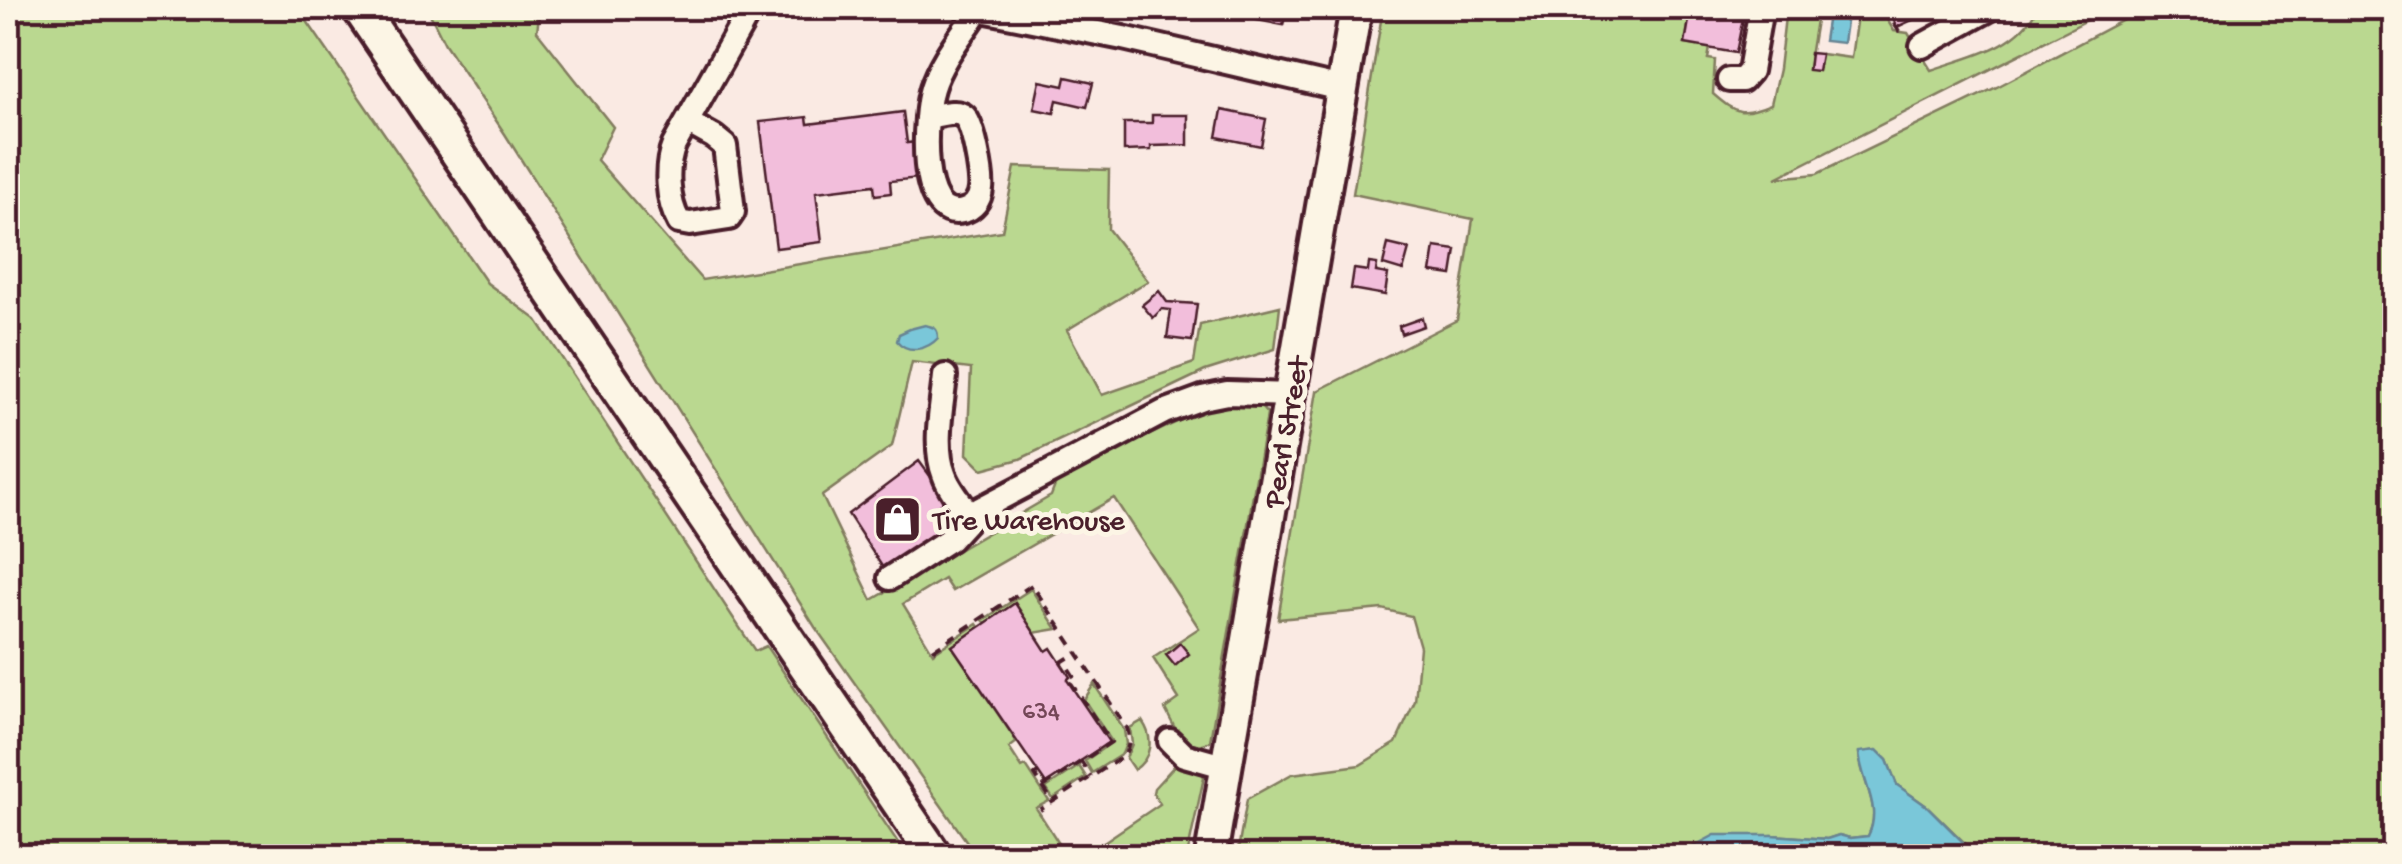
<svg xmlns="http://www.w3.org/2000/svg" width="2402" height="864" viewBox="0 0 2402 864" font-family="'Gochi Hand',sans-serif">
<style>
.green{fill:#bad890;stroke:#827c5e;stroke-width:2.5}
.water{fill:#7ac7d9;stroke:#678493;stroke-width:2.5}
.building{fill:#f2bedb;stroke:#4a1f2b;stroke-width:2.5}
.lines{fill:none;stroke-linecap:round;stroke-linejoin:round}
.minor-casing{stroke:#4a1f2b;stroke-width:30}
.major-casing{stroke:#4a1f2b;stroke-width:38}
.highway-casing{stroke:#4a1f2b;stroke-width:40}
.path{stroke:#4a1f2b;stroke-width:4;stroke-dasharray:10 8;stroke-linecap:butt}
.minor{stroke:#fcf5e5;stroke-width:22}
.major{stroke:#fcf5e5;stroke-width:30}
.highway{stroke:#fcf5e5;stroke-width:32}
.labels{text-anchor:middle;stroke-width:10;stroke-linejoin:round;paint-order:stroke}
.number-label{font-size:25px;fill:#744757}
.street-label{font-size:30px;fill:#4a1f2b;stroke:#fcf5e5}
.poi-label{font-size:30px;fill:#4a1f2b;stroke:#fcf5e5;text-anchor:start}
</style>
<rect width="100%" height="100%" fill="#faeae3"/>
<filter id="ink" filterUnits="userSpaceOnUse"><feTurbulence type="fractalNoise" baseFrequency=".01" numOctaves="2"/><feDisplacementMap in="SourceGraphic" scale="20" xChannelSelector="R" yChannelSelector="G"/><feConvolveMatrix kernelMatrix="1 2 1 2 8 2 1 2 1" color-interpolation-filters="sRGB"/></filter>
<g filter="url(#ink)">
<!-- green -->
<path class="green" d="M8,8H298L487,283L537,320L755,651L766,646L907,856H8Z
M427,8H540L537,31L613,127L597,160L702,280L1002,231L1015,167L1109,170L1108,229L1148,281L1067,330L1102,395L1194,363L1200,325L1280,306L1275,349L1205,371L1020,459L982,469L967,454L971,369L912,362L892,446L822,496L872,600L1051,496L1058,478L1198,412L1222,405L1261,407L1267,414L1266,421L1210,741C1183,755 1176,729 1165,709L1179,699L1153,658L1199,628L1114,498L952,591L944,579L903,604L933,653L977,624L979,627L952,646L1017,742L1009,748L1022,768L1026,766L1049,801L1036,808L1067,856H977L815,627L505,134L445,44Z
M1383,8H1691L1685,44L1710,48L1708,59L1715,60L1713,94C1736,114 1742,116 1771,104L1779,69L1786,8H1818L1808,69L1818,71L1821,54L1851,58L1858,8H1880L1894,31L1908,33L1931,70C1968,57 2019,48 2037,8H2111L1776,178L1817,174L1997,87L2146,8H2394V856H1975L1972,850L1928,807L1897,785L1887,760L1876,750L1859,753C1861,783 1883,806 1868,836L1850,838L1839,835L1827,839L1772,835L1679,853L1675,856H1237L1247,799L1292,774L1360,765L1396,743L1415,701L1420,647L1411,616L1382,609L1278,619L1317,391L1457,320L1473,219L1353,194Z
M1031,589L1057,629L1034,633L1015,604L986,623L983,620Z
M1094,684L1124,730L1126,744L1122,754L1092,773L1085,761L1112,742L1084,700Z
M1142,721C1154,738 1152,758 1134,770L1126,758L1132,744L1130,728Z
M1176,764L1187,765L1201,771L1204,777L1187,856H1083L1160,804L1153,793L1154,788Z
M1079,766L1086,777L1053,799L1046,788Z"/>
<!-- water -->
<path class="water" d="M1829,8H1848L1843,43L1824,41Z
M925,325C934,327 938,328 938,338C927,350 908,354 897,341L899,334L910,329Z
M1877,750L1887,760L1897,785L1928,807L1972,851L1975,856H1675L1715,835H1772L1827,839L1839,835L1850,838L1868,836C1883,807 1861,782 1859,752Z"/>
<!-- building -->
<path class="building" d="M1243,8H1287L1283,25L1241,17Z
M1691,8H1745L1736,53L1685,44Z
M1888,8H1938L1897,27Z
M1810,53L1821,54L1818,71L1808,70Z
M1066,77L1093,83L1087,107L1057,100L1054,113L1034,109L1040,81L1064,86Z
M1222,110L1266,119L1261,146L1217,137Z
M903,112L907,143L916,142L920,178L890,181L891,193L875,195L874,185L816,192L822,242L776,248L760,122L807,117L808,124Z
M1152,115H1188V145L1151,146V150L1124,151V123H1152Z
M1388,244L1409,249L1403,271L1383,265Z
M1435,247L1456,250L1452,275L1431,272Z
M1369,263L1377,264L1376,272L1388,274L1385,295L1351,289L1354,269L1368,271Z
M1159,291L1167,302L1197,304L1192,341L1167,338L1171,310L1162,309L1153,318L1142,305Z
M1422,318L1424,326L1401,334L1399,326Z
M919,461L947,499L936,508L948,524L883,568L848,514Z
M1015,603L1046,651L1051,648L1070,677L1067,680L1109,742L1046,784L952,646Z
M1180,643L1189,654L1175,666L1166,655Z"/>
<g class="lines">
<defs>
<path id="minor" d="M972,8L1123,38L1342,89
M1922,46L1991,8
M1729,80H1742L1750,71L1761,8
M927,117C937,116 956,109 964,116C973,122 983,178 981,189C980,200 973,209 963,211C916,224 924,114 932,88C941,59 963,34 979,9
M687,122L714,137L725,146L732,203L733,212L729,218L690,224L679,222C667,201 665,167 674,145L751,8
M945,376C942,407 933,445 944,474C949,489 961,503 971,516
M890,578L950,539L971,516L980,509L1164,412L1202,398L1227,393L1291,395
M1170,741L1184,755L1227,767"/>
<path id="major" d="M1211,856L1356,8"/>
<path id="highway" d="M359,8L935,856"/>
</defs>
<!-- minor casing -->
<use href="#minor" class="minor-casing"/>
<!-- major casing -->
<use href="#major" class="major-casing"/>
<!-- highway casing -->
<use href="#highway" class="highway-casing"/>
<!-- path -->
<path class="path" d="M1884,8L1899,31H1906
M933,650L1032,585L1127,728C1130,738 1130,749 1122,757L1040,810
M1060,663L1076,653
M1080,760L1091,777
M1038,773L1035,775L1053,802
M1043,787L1111,742L1071,683L1076,680L1064,661"/>
<!-- minor -->
<use href="#minor" class="minor"/>
<!-- major -->
<use href="#major" class="major"/>
<!-- highway -->
<use href="#highway" class="highway"/>
</g>
</g>
<!-- icons -->
<defs>
<symbol id="shop-square" viewBox="-11 -11 22 22"><rect x="-9" y="-9" width="18" height="18" rx="4" fill="#4a1f2b" stroke="#fcf5e5"/><path d="M-5-2.5h2.3a2.7 3.5 0 0 1 5.4 0H5L5.5 6h-11ZM-1.5-2.5h3a1.5 2.3 0 0 0-3 0Z" fill="#fff"/></symbol>
</defs>
<g fill-rule="evenodd">
<use href="#shop-square" x="870" y="492" width="55" height="55"/>
</g>
<g class="labels">
<!-- number labels -->
<g class="number-label">
<text x="1041" y="718">634</text>
</g>
<!-- street labels -->
<g class="street-label">
<text transform="translate(1284 432) rotate(-80)" y="10">Pearl Street</text>
</g>
<!-- poi labels -->
<g class="poi-label">
<text x="933" y="529">Tire Warehouse</text>
</g>
</g>
<!-- margin -->
<rect width="2402" height="864" fill="none" stroke="#fcf5e5" stroke-width="40"/>
<rect x="20" y="20" width="2362" height="824" fill="none" stroke="#4a1f2b" stroke-width="4" filter="url(#ink)"/>
</svg>
